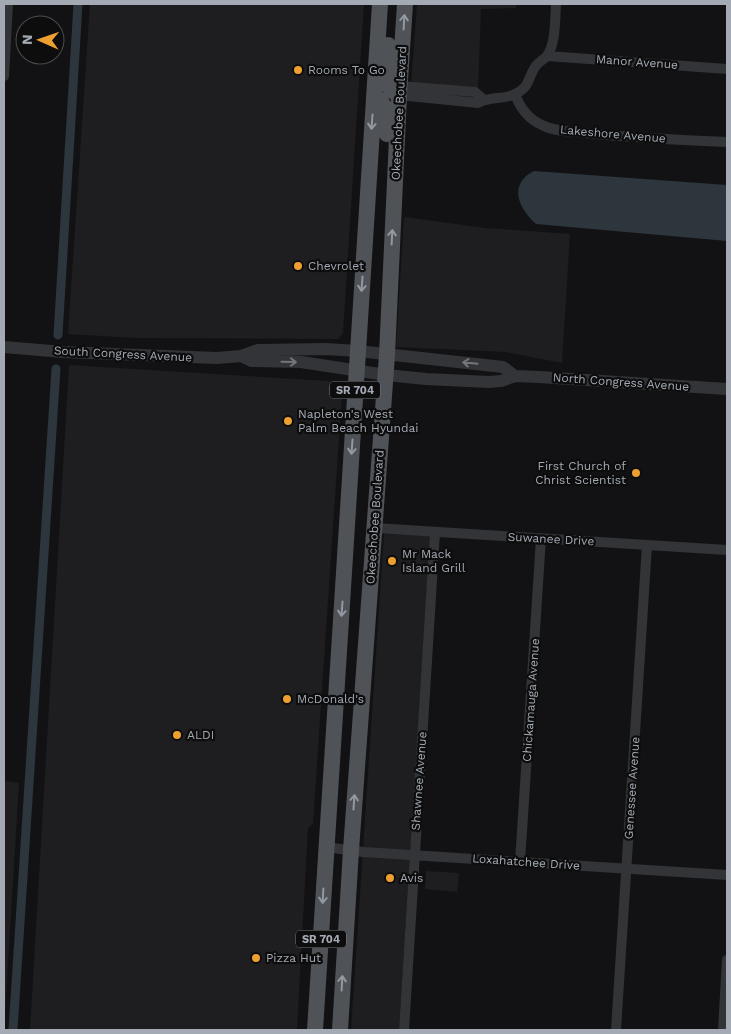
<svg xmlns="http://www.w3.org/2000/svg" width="731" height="1034" viewBox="0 0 731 1034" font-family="'Work Sans',sans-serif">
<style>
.built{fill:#1e1e20}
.water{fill:#2c363c}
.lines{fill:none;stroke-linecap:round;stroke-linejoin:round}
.canal{stroke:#2c363c;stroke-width:9}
.minor{stroke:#333438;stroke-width:10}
.tertiary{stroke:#333438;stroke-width:12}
.primary{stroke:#4f5257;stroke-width:16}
.oneway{stroke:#9398a1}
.oneway2{stroke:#71757c}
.poi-dot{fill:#eda030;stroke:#0d0d0e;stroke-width:2}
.labels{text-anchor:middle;stroke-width:4.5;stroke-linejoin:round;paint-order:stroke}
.shield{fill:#0d0d0e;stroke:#777b82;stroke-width:1}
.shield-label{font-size:11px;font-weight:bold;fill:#a4aab4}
.street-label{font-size:12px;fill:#a4aab4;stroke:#0d0d0e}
.poi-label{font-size:12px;fill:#a4aab4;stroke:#0d0d0e;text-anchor:start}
</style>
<rect width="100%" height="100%" fill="#121214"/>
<!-- built -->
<path class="built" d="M90,4H364L343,333L338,339L136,338L68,334Z
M417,4H516V8L481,9L478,89L411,84Z
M404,217L485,228L570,234L562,363L505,352L396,347Z
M69,365L329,381L342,393L313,824L308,828L297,1030H30Z
M384,534L430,536L399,1030H351Z
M4,781L19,783L4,1030Z
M426,871L459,873L457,892L425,889Z"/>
<!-- water -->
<path class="water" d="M534,171L727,185V241L536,224C518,208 508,184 534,171Z"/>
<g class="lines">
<!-- canal -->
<path class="canal" d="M58,335L78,4
M13,1030L56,369"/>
<!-- minor -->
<path class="minor" d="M547,56L727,69
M4,76L8,4
M400,86L475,92L483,99
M515,94C520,108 528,119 542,125C555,132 572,131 586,133C633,138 680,140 727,142
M399,95L478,103C489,96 503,100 515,94C530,87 527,80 535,67C538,62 542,61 546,57C556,46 555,18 556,4
M375,528L727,550
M326,847L363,852L727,875
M520,862L541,538
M404,1030L435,532
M616,1030L647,545
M723,1030L727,960"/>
<!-- tertiary -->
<path class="tertiary" d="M4,347L63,352L217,358L241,356L258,350L326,349L358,351L503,367L515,376
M241,356L251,361L301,362L386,375L426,379L489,382L501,381L515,376L539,377L727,389"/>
<!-- primary -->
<path class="primary" d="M388,45V85L391,90L399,95
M374,98L380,100C388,111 388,122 387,134
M315,1030L380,4
M340,1030L351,850L387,355L399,95L405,4"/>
</g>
<!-- one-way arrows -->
<defs><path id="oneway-shaft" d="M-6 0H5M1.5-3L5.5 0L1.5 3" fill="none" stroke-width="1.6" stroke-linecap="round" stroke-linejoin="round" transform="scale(1.25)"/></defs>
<g class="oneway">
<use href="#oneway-shaft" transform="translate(404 22) rotate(-87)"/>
<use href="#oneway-shaft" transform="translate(372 122) rotate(94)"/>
<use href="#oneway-shaft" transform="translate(392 237) rotate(-87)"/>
<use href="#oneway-shaft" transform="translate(362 284) rotate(94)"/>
<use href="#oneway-shaft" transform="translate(352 447) rotate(94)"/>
<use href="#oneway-shaft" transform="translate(342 609) rotate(94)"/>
<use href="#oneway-shaft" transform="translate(354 802) rotate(-86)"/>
<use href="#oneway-shaft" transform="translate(323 896) rotate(93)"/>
<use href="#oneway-shaft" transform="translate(342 983) rotate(-87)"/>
</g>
<g class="oneway2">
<use href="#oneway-shaft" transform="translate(289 362) rotate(1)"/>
<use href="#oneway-shaft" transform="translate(470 363) rotate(-174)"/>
</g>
<!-- markers -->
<g class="poi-dot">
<circle cx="298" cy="70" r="5"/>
<circle cx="298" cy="266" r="5"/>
<circle cx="288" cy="421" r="5"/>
<circle cx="636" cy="473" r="5"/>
<circle cx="392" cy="561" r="5"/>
<circle cx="287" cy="699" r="5"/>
<circle cx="177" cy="735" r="5"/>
<circle cx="390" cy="878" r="5"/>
<circle cx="256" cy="958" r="5"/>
</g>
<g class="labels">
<!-- shield labels -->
<g class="shield">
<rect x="330" y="381.5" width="50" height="17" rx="4"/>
<rect x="296" y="930.5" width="50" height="17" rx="4"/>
</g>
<g class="shield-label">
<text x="355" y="394">SR 704</text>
<text x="321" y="943">SR 704</text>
</g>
<!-- street labels -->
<g class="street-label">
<text transform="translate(637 62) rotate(4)" y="4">Manor Avenue</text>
<text transform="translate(399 113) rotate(-87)" y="4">Okeechobee Boulevard</text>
<text transform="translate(613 134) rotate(5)" y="4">Lakeshore Avenue</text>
<text transform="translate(123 354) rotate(3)" y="4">South Congress Avenue</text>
<text transform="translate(621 382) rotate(4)" y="4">North Congress Avenue</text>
<text transform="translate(375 517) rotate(-86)" y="4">Okeechobee Boulevard</text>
<text transform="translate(551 539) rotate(3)" y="4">Suwanee Drive</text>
<text transform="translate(531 700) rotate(-86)" y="4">Chickamauga Avenue</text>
<text transform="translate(419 781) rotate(-86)" y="4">Shawnee Avenue</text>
<text transform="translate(632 788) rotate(-86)" y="4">Genessee Avenue</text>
<text transform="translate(526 862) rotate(4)" y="4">Loxahatchee Drive</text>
</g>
<!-- poi labels -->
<g class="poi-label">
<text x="308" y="74">Rooms To Go</text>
<text x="308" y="270">Chevrolet</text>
<text x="298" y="418">Napleton's West<tspan x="298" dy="14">Palm Beach Hyundai</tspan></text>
<text x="626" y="470" text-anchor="end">First Church of<tspan x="626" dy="14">Christ Scientist</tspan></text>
<text x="402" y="558">Mr Mack<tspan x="402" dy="14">Island Grill</tspan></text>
<text x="297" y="703">McDonald's</text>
<text x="187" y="739">ALDI</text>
<text x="400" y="882">Avis</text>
<text x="266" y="962">Pizza Hut</text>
</g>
</g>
<!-- border -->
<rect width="731" height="1034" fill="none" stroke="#a4aab4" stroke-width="10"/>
<!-- north arrow -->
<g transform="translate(40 40) rotate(272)"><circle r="24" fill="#0d0d0e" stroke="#494c50"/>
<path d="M0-4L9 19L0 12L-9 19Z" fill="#eda030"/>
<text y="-8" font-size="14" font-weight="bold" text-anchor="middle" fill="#a4aab4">N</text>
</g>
</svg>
